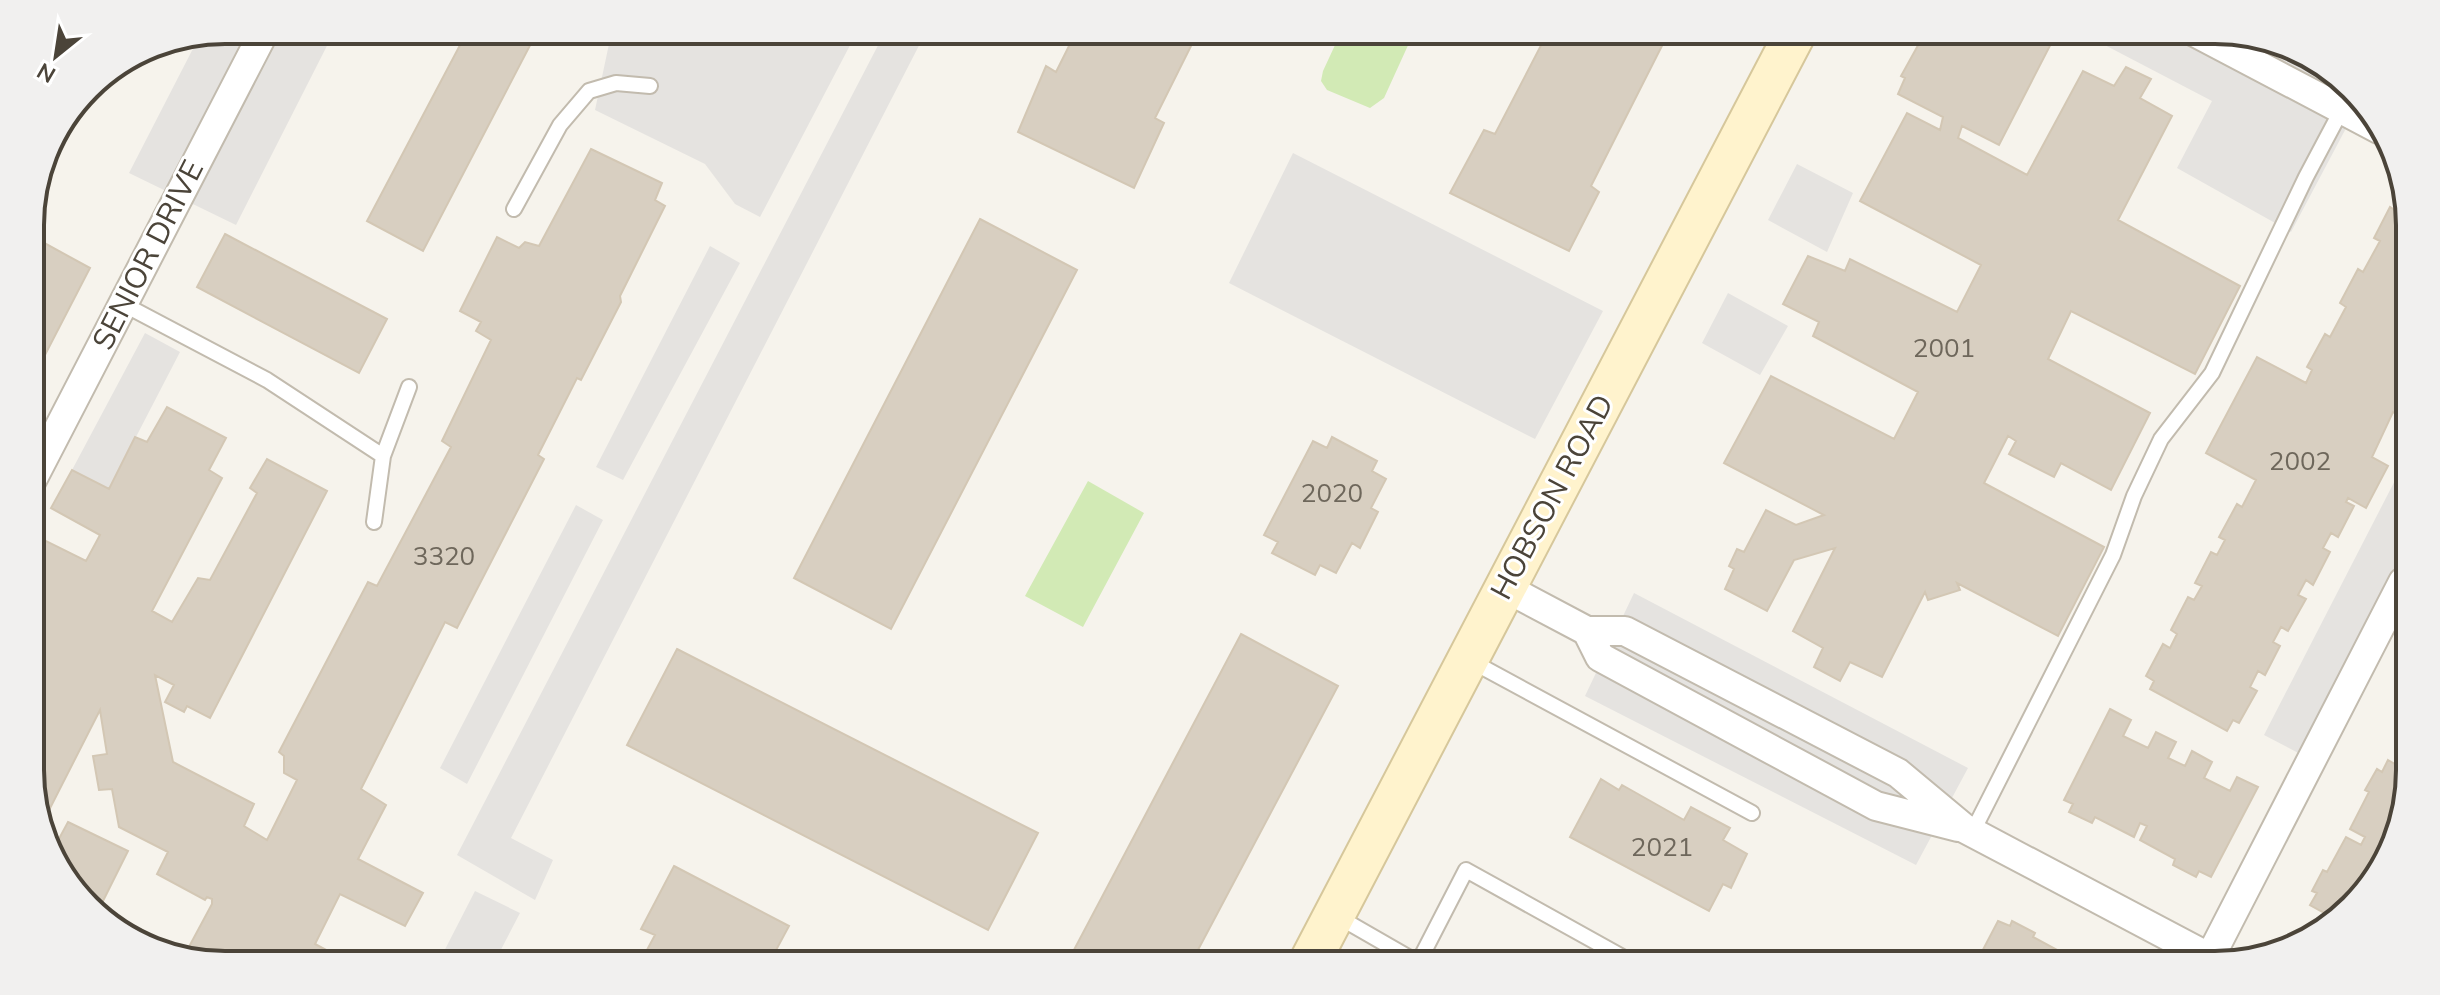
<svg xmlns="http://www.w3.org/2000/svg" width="2440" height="995" viewBox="0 0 2440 995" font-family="Mulish,sans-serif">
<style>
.green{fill:#d2eab5}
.parking{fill:#e5e3e0}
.building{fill:#d8cfc1;stroke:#d3c7b4;stroke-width:2}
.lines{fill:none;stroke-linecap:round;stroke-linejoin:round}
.lane-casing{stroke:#c2bbae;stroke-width:18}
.street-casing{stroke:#c2bbae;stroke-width:32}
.secondary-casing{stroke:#d6c79b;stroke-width:44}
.lane{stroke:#fff;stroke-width:14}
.street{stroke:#fff;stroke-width:28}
.secondary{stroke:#fff3cd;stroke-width:40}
.labels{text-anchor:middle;stroke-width:6;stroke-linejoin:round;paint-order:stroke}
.number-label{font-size:26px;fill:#6e675b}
.street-label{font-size:30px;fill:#4b4439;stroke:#fff}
.rim{fill:none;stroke:#4b4439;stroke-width:4}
</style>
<rect width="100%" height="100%" fill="#f6f3ec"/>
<!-- green -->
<path class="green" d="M1342,30H1415L1384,98L1370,108L1327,90L1321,81L1323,71Z
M1088,481L1144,513L1083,627L1025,596Z"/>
<!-- parking -->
<path class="parking" d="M225,30H335L236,225L129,173L200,35Z
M617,30H858L760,217L735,204L705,164L595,110L609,44Z
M886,30H927L511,838L553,860L535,900L457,855Z
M2076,30H2215L2278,41L2361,100L2291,232L2177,168L2212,101Z
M1293,153L1603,311L1535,439L1229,283Z
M1797,164L1853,193L1827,252L1768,220Z
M710,246L740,263L623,480L596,467Z
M1728,293L1788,326L1760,375L1702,343Z
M145,333L180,352L109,489L72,470Z
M2405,461L2402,637L2393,633L2323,766L2264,735Z
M576,505L603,520L467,784L440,768Z
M1634,593L1968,768L1916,865L1585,696Z
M475,891L520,913L493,965H437Z"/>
<!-- building -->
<path class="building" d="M468,30H538L423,251L367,221Z
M1077,30H1199L1155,118L1164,123L1134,188L1018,132L1046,66L1056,72Z
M1549,30H1670L1591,186L1599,192L1569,251L1450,193L1484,130L1495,134Z
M1932,30H2058L1999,145L1962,126L1958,138L2027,175L2083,71L2114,86L2126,67L2151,79L2140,98L2172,116L2118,220L2240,286L2195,374L2071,311L2048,359L2150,413L2111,490L2061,463L2054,477L2009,454L2016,441L2008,436L1984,483L2104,547L2058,636L1957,583L1960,590L1928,600L1925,592L1882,677L1850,662L1840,681L1814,667L1823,648L1793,631L1835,548L1794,560L1767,611L1725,589L1734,569L1729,566L1737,549L1744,552L1766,510L1796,525L1824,515L1724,463L1771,376L1894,439L1918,392L1813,336L1819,322L1783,304L1808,256L1845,271L1850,259L1957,312L1981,265L1860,201L1907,113L1940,130L1943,117L1898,94L1905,78L1901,76L1926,31Z
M591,149L662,183L655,200L665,206L620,296L621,302L581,380L577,378L538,455L544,459L457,628L445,622L361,789L386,805L358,859L423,893L405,926L340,894L315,944L354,965H225L183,958L212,904V899L207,897L205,900L157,874L168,852L119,827L112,789L99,790L93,756L107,754L100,710L42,824L34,807L32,534L86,561L100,535L51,508L72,470L109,489L135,437L147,442L167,407L226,438L209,470L222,478L152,611L172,622L198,578L210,580L257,493L250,488L267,459L327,491L210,718L187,706L184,712L165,702L174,685L155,675L173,762L254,804L244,826L267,840L297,780L284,773V756L279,752L368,582L377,586L451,447L442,441L491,340L476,331L481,322L460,311L497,237L519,248L525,242L539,246Z
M2407,196L2405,402L2399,415L2393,412L2372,457L2388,466L2366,508L2348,498L2346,502L2354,506L2338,537L2331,533L2323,548L2330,552L2313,585L2306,580L2298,595L2306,599L2288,631L2281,627L2273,642L2280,646L2265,675L2258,671L2250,687L2257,691L2239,723L2233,720L2227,731L2150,689L2154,681L2146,676L2163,644L2170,648L2177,634L2171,630L2188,597L2194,600L2202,586L2195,583L2211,552L2217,555L2225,540L2219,537L2237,504L2242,507L2256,480L2206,453L2257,357L2306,383L2312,370L2307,367L2325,334L2330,337L2346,307L2340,303L2358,269L2363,272L2380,241L2374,238L2390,207L2398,212Z
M980,219L1077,270L891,629L794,578Z
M225,234L387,319L359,373L197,287Z
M37,239L90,268L45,355L31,348V250Z
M1332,437L1377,461L1372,471L1386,479L1371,508L1378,512L1360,548L1352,543L1336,573L1320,565L1315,575L1272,553L1278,542L1264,535L1313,441L1327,448Z
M1241,634L1338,686L1190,965H1066Z
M677,649L1038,833L988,930L627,745Z
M2110,709L2131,720L2123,736L2148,748L2156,732L2176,742L2168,758L2185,766L2192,751L2212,762L2204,778L2230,791L2237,777L2258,787L2211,877L2199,871L2196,877L2173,865L2175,859L2140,840L2147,826L2140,823L2134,837L2095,817L2092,823L2069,812L2073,804L2064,800Z
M2388,760L2400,767L2399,833L2337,920L2310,905L2317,893L2312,891L2323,870L2327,872L2346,837L2361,845L2365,837L2350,829L2369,792L2365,790L2377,769L2382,772Z
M1601,779L1619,790L1622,785L1684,820L1691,807L1730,828L1723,840L1747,854L1731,888L1723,884L1709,911L1570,837Z
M68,822L128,851L98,911L78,898L54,848Z
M674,866L789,926L768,965H639L655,935L641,929Z
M1998,921L2010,926L2012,921L2035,933L2033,937L2070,957L2066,965H1975Z"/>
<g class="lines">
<defs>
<path id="lane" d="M514,209L560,125L589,91L616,83L650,86
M123,304L267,380L383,456L374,522
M383,456L409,387
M1471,661L1752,813
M1972,833L2113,555L2134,496L2161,439L2212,373L2306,177L2342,109
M1335,915L1422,965
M1417,965L1466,870L1637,965"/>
<path id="street" d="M2191,30L2379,129
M32,480L265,30
M1504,587L1587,631H1625L1898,773L1964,828L2210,958
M1587,631L1600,657L1876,806L1958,827
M2206,965L2403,582"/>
<path id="secondary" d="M1308,965L1797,30"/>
</defs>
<!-- lane casing -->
<use href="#lane" class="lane-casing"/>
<!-- street casing -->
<use href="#street" class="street-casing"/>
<!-- secondary casing -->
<use href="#secondary" class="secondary-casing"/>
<!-- lane -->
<use href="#lane" class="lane"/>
<!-- street -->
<use href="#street" class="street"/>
<!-- secondary -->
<use href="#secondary" class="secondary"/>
</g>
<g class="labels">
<!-- number labels -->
<g class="number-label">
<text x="1944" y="357">2001</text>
<text x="2300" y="470">2002</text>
<text x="1332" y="502">2020</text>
<text x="444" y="565">3320</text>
<text x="1662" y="856">2021</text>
</g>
<!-- street labels -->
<g class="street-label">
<text transform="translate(148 255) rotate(-63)" y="10">SENIOR DRIVE</text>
<text transform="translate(1552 497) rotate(-62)" y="10">HOBSON ROAD</text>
</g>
</g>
<!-- crop -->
<path d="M0 0H2440V995H0ZM225 44H2215A181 181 0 0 1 2396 225V770A181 181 0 0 1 2215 951H225A181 181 0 0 1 44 770V225A181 181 0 0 1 225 44Z" fill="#f1f0ef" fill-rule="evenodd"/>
<path class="rim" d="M225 44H2215A181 181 0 0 1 2396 225V770A181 181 0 0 1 2215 951H225A181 181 0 0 1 44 770V225A181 181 0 0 1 225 44Z"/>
<!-- north arrow -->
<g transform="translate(56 56) rotate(210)" stroke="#ffffff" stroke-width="6" paint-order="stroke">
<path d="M0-6L14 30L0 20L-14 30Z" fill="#4b4439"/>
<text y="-12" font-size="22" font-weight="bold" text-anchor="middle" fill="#4b4439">N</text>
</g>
</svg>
